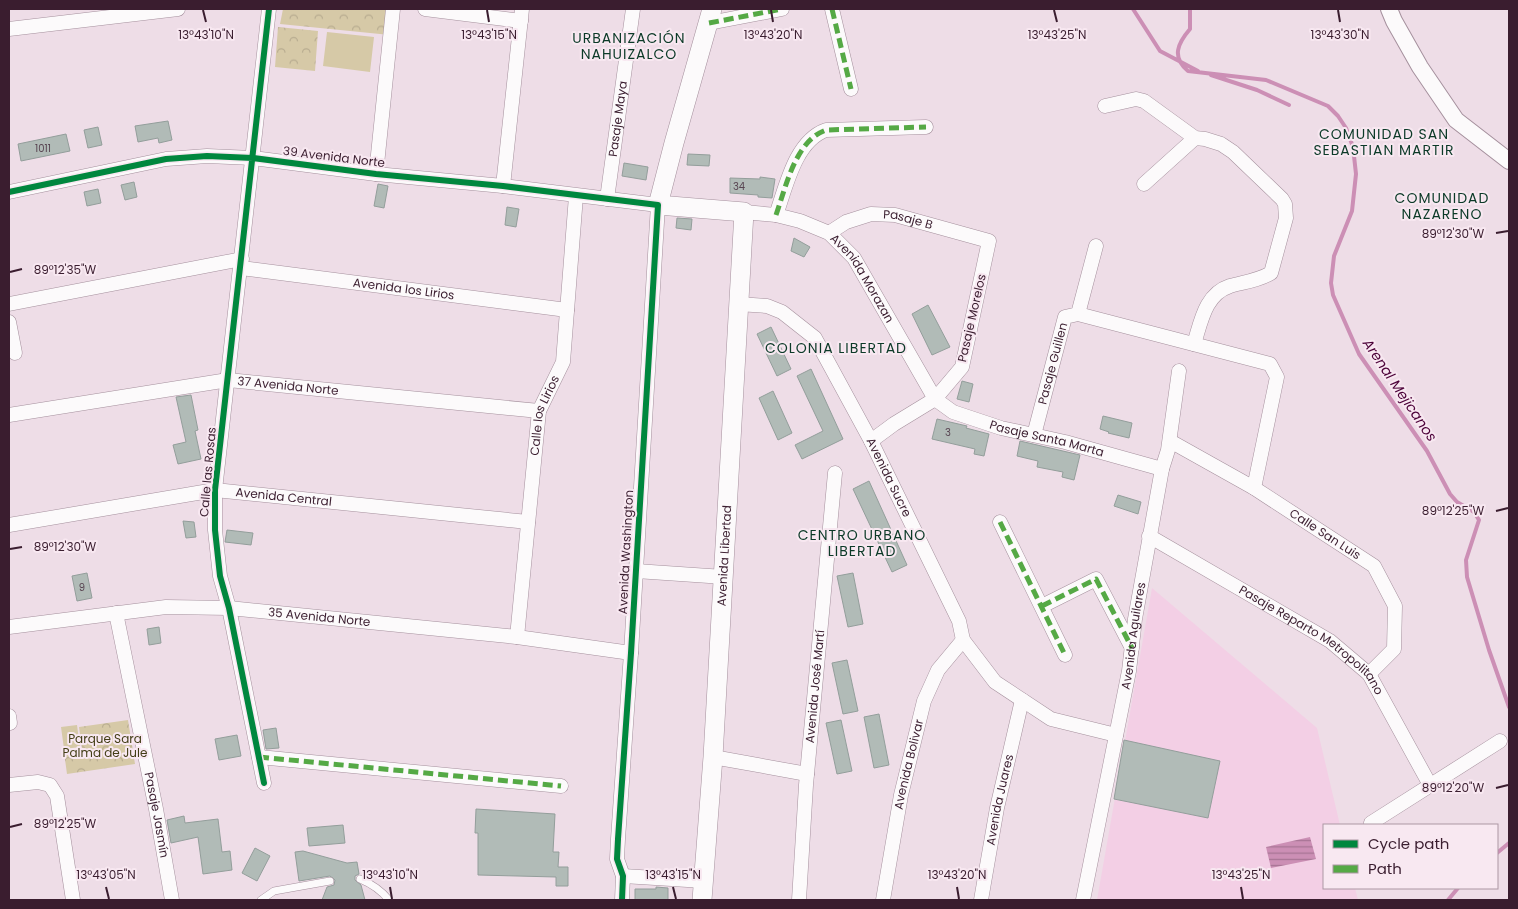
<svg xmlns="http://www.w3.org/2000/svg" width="1518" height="909" viewBox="0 0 1518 909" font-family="Poppins,sans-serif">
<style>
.built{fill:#f3cfe5}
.grass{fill:#d6c9a7}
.park{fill:url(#park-crowns)}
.water{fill:url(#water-rules)}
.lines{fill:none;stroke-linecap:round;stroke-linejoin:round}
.stream{stroke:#cc8fb5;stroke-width:4}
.building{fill:#b1bbb7;stroke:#939e9b}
.service-casing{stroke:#a5909d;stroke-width:8}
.minor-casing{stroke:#a5909d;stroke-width:15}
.tertiary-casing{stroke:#a5909d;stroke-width:18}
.secondary-casing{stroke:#a5909d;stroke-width:20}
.service{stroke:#fcfafb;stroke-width:7}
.minor{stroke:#fcfafb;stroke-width:14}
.tertiary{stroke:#fcfafb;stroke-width:16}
.secondary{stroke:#fcfafb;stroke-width:19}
.quiet{stroke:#55a945;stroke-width:5;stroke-dasharray:10 5;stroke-linecap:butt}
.cycleway-casing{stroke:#f8e8f1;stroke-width:9}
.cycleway{stroke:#00873e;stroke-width:6}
.ticks{fill:none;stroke:#3a1d2f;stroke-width:2}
.labels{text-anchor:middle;stroke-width:4;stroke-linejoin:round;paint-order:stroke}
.number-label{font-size:10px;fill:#584451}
.street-label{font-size:12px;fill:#3a1d2f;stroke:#f8e8f1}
.park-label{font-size:12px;fill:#423d15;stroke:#f8e8f1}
.neighbourhood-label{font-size:14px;letter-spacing:1px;fill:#0c3a28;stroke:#f8e8f1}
.water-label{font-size:14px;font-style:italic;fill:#4c0239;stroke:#f8e8f1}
.ticks-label{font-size:12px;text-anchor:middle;fill:#3a1d2f;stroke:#f8e8f1;stroke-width:4;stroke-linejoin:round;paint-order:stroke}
</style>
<defs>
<pattern id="park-crowns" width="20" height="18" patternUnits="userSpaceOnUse" patternTransform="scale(1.25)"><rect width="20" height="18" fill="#d6c9a7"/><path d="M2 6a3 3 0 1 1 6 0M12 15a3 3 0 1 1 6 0" fill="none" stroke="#b8ac90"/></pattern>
<pattern id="water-rules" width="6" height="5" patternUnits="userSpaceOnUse" patternTransform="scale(1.25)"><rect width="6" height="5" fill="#cc8fb5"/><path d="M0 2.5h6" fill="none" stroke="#a77494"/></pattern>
</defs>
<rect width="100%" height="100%" fill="#eedde7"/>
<!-- built -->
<path class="built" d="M1152,588L1317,728L1340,825H1324V888H1355L1358,900H1097Z"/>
<!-- grass -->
<path class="grass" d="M327,32L374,37L370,72L323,66Z
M77,725L80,747L64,749L61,727Z"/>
<!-- park -->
<path class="park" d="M283,9H387L390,35L280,24Z
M278,27L318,31L315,71L275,67Z
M128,720L135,764L67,774L64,752L82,749L79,727Z"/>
<!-- water -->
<path class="water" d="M1310,837L1316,859L1271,868L1266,847Z"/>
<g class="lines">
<!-- stream -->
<path class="stream" d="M1133,9L1160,51L1198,71
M1190,9V29C1178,43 1171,57 1188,71L1266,80L1328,106L1338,116L1346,128L1353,147L1356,174L1352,211L1334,256L1331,283L1333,295L1359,354L1427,451L1450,494L1457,502L1474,512L1479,520L1466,560L1467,577L1489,650L1509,707
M1211,75L1257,90L1289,105
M1497,853L1509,843
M1448,900L1458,888"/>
</g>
<!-- building -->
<path class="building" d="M168,121L172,140L159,143L158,138L138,142L135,126Z
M98,127L102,145L88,148L84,130Z
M66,134L70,151L21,161L18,144Z
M688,154L710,155L709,166L687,165Z
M624,163L648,167L646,180L622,176Z
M760,177L775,179L772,198L758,197V195L730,193V178L760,179Z
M134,182L137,197L125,200L121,185Z
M378,184L388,186L384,208L374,206Z
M98,189L101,203L87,206L84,192Z
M507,207L519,209L516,227L505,225Z
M677,218L692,219L691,230L676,228Z
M794,238L810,247L804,257L791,251Z
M928,305L950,347L932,355L912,314Z
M771,327L791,369L777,376L757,334Z
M811,369L843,439L802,459L795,445L823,431L797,376Z
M962,381L973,384L969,402L957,399Z
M773,391L792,433L778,440L759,398Z
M191,395L198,430L195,431L201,459L178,464L173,445L186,442L176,397Z
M1103,416L1132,423L1129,438L1108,433L1109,432L1100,429Z
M937,419L967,426L966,428L989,434L984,456L974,454L975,449L932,439Z
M1020,441L1080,455L1074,480L1062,477L1063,472L1037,467L1038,461L1017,456Z
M869,481L907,565L892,572L853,489Z
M1118,495L1141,502L1138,514L1114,506Z
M183,521L194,522L196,537L186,538Z
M227,530L253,533L251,545L225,542Z
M87,573L92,598L77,601L72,576Z
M853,573L863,624L848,627L837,576Z
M159,627L161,643L149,645L147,629Z
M847,660L858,711L843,714L832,663Z
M879,714L889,765L874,768L864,717Z
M841,720L852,771L837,774L826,723Z
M276,728L279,748L266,749L263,730Z
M237,735L241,756L219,760L215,739Z
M1124,740L1220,761L1208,818L1114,799Z
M476,809L555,814L553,852H559L558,867H568V886H556V877L478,875V833H475Z
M184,816L185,823L218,819L222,852L230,851L232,870L203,874L198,837L171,843L167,820Z
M343,825L345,843L309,846L307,828Z
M255,848L270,856L257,881L242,873Z
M303,851L347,863L357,862L359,874L355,876V880L361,885L365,900H322L327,887L334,885L335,880L330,876L299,881L295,852Z
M656,887L668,888V900H635V889H656Z"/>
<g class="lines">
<defs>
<path id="service" d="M360,879C372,884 381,890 389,900
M261,900L274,891L330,881"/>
<g id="minor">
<path d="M425,9L521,21"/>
<path d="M832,9L851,89"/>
<path d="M709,23L782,9"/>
<path d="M9,29L178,9"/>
<path d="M1105,106L1136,99L1144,101L1195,138L1205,139L1221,144L1233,152L1282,199L1285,204L1286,218L1271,273C1257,281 1244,282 1230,286C1205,294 1201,322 1194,344"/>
<path d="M376,174L393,9"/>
<path d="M1144,184L1195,138"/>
<path d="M503,186L522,9"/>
<path d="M9,192L166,159L207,156L253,158L376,174L503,186L658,205L631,653L618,839L617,859L623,876L622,900"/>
<path id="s1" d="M607,199L633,9"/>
<path id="s2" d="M744,212L776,215L800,221L829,233L854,258L935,399L953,412L1001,428L1065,442L1162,469"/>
<path d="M776,215C786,187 795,141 826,130L926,127"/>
<path id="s3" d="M829,233L846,222L871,214L895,215L989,241L962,367L935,399L894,424L871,441"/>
<path id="s4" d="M241,268L567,310"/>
<path d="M9,304L242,259"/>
<path id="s5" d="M738,304L767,306L782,312L815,338L871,441L959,621L963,640L995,682L1051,719L1116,735"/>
<path d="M1078,314L1270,364L1277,377L1254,488"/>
<path d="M9,322L15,353"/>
<path id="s6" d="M9,415L228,380L539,411"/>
<path id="s7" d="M1034,435L1065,317L1078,314L1096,246"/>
<path id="s8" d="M1170,441L1254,488L1374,566L1395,606L1394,649L1369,674"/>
<path d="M1000,522L1065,655"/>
<path id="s9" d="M9,525L215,490L528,522"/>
<path id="s10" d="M1149,536L1330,641L1369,674L1430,785"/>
<path d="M636,571L724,577"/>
<path d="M1042,606L1096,579L1132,648"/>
<path id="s11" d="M116,613L156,809L172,900"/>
<path id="s12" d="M9,627L166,607L229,608L517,637L631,653"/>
<path id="s13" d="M517,637L539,411L563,362L576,196"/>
<path d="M9,716L10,723"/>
<path d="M259,757L561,786"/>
<path d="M713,757L807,774"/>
<path d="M264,783L229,608L220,576L215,530V490L269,9"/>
<path d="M9,785L38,782L50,785L57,796L73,900"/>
<path d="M1371,823L1500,741"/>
<path d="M623,876L704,881"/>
<path id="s14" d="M799,900L806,785L835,473"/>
<path id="s15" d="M883,900L901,795L924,701L938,670L963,640"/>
<path id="s16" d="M981,900L997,808L1022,700"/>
<path id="s17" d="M1083,900L1129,671L1135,619L1162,469L1168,450L1179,371"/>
</g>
<path id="tertiary" d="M1389,9L1394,21L1420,67L1456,120L1509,161"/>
<g id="secondary">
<path id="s18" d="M702,900L713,757L744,212L658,205L674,143L712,9"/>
</g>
</defs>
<!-- service casing -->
<use href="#service" class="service-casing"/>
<!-- minor casing -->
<use href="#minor" class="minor-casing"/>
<!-- tertiary casing -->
<use href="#tertiary" class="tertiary-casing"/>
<!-- secondary casing -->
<use href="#secondary" class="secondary-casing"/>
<!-- service -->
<use href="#service" class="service"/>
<!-- minor -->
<use href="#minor" class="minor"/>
<!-- tertiary -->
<use href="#tertiary" class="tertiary"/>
<!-- secondary -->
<use href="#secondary" class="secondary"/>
<!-- quiet -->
<path class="quiet" d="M832,9L851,89
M709,23L782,9
M776,215C786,187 795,141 826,130L926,127
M1000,522L1065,655
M1042,606L1096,579L1132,648
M259,757L561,786"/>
<defs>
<path id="cycleway" d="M9,192L166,159L207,156L253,158L376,174L503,186L658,205L631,653L618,839L617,859L623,876L622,900
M264,783L229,608L220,576L215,530V490L269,9"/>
</defs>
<!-- cycleway casing -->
<use href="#cycleway" class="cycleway-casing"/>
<!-- cycleway -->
<use href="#cycleway" class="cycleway"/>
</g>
<!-- ticks -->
<path class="ticks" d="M203,10L206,22M487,10L489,22M771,10L773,22M1054,10L1057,22M1338,10L1340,22M1496,233L1508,231M10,272L22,269M1496,511L1508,508M10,549L22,547M1496,788L1508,785M10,827L22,824M106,887L109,899M390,887L392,899M673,887L676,899M957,887L959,899M1241,887L1243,899"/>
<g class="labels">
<!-- number labels -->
<g class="number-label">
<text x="43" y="152">1011</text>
<text x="739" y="190">34</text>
<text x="948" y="436">3</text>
<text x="82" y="591">9</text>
</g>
<!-- street labels -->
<g class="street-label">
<text dy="4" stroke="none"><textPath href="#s1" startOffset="81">Pasaje Maya</textPath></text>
<text transform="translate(334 157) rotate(7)" y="4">39 Avenida Norte</text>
<text dy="4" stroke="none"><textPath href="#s3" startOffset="84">Pasaje B</textPath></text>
<text dy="4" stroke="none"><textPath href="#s2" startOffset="145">Avenida Morazan</textPath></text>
<text dy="4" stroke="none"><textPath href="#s4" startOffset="164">Avenida los Lirios</textPath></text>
<text transform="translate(972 318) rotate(-77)" y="4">Pasaje Morelos</text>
<text dy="4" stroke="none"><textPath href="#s7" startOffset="74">Pasaje Guillen</textPath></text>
<text dy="4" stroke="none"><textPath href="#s6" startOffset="282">37 Avenida Norte</textPath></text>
<text dy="4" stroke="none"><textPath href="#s13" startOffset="224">Calle los Lirios</textPath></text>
<text dy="4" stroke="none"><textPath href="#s2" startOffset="406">Pasaje Santa Marta</textPath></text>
<text transform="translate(208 472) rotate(-85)" y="4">Calle las Rosas</text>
<text dy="4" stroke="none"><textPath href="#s5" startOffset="245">Avenida Sucre</textPath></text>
<text dy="4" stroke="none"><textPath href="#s9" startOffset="278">Avenida Central</textPath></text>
<text dy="4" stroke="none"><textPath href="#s8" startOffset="181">Calle San Luis</textPath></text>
<text transform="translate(626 552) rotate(-87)" y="4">Avenida Washington</text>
<text dy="4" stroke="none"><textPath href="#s18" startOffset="345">Avenida Libertad</textPath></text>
<text dy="4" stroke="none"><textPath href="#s12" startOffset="312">35 Avenida Norte</textPath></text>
<text dy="4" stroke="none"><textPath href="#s17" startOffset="269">Avenida Aguilares</textPath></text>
<text dy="4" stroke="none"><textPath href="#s10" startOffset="194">Pasaje Reparto Metropolitano</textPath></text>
<text dy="4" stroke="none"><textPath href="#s14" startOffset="214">Avenida José Martí</textPath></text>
<text dy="4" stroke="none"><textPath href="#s15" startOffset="138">Avenida Bolivar</textPath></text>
<text dy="4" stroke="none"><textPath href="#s16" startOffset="102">Avenida Juares</textPath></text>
<text dy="4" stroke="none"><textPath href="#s11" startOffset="206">Pasaje Jasmín</textPath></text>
</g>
<!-- park labels -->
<g class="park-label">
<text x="105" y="743">Parque Sara<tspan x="105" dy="14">Palma de Jule</tspan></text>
</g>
<!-- neighbourhood labels -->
<g class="neighbourhood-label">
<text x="629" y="43">URBANIZACIÓN<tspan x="629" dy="16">NAHUIZALCO</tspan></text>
<text x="1384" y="139">COMUNIDAD SAN<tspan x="1384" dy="16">SEBASTIAN MARTIR</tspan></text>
<text x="1442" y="203">COMUNIDAD<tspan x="1442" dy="16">NAZARENO</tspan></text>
<text x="836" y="353">COLONIA LIBERTAD</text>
<text x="862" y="540">CENTRO URBANO<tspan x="862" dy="16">LIBERTAD</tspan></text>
</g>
<!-- water labels -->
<g class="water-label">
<text transform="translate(1400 390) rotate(56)" y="5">Arenal Mejicanos</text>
</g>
</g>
<g class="ticks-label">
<text x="206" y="39">13°43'10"N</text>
<text x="489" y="39">13°43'15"N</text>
<text x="773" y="39">13°43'20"N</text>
<text x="1057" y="39">13°43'25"N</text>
<text x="1340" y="39">13°43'30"N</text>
<text x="1453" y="238">89°12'30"W</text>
<text x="65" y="274">89°12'35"W</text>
<text x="1453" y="515">89°12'25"W</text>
<text x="65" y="551">89°12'30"W</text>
<text x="1453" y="792">89°12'20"W</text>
<text x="65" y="828">89°12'25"W</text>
<text x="106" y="879">13°43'05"N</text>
<text x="390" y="879">13°43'10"N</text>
<text x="673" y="879">13°43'15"N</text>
<text x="957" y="879">13°43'20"N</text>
<text x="1241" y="879">13°43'25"N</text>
</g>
<!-- border -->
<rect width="1518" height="909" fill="none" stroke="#3a1d2f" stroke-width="20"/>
<!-- legend -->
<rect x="1323" y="824" width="175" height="65" fill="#f8e8f1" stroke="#ac97a3"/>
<rect x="1333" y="840" width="25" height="8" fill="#00873e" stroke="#ac97a3"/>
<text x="1368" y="849" font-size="15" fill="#3a1d2f">Cycle path</text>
<rect x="1333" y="865" width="25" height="8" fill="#55a945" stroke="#ac97a3"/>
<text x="1368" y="874" font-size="15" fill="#3a1d2f">Path</text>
</svg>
